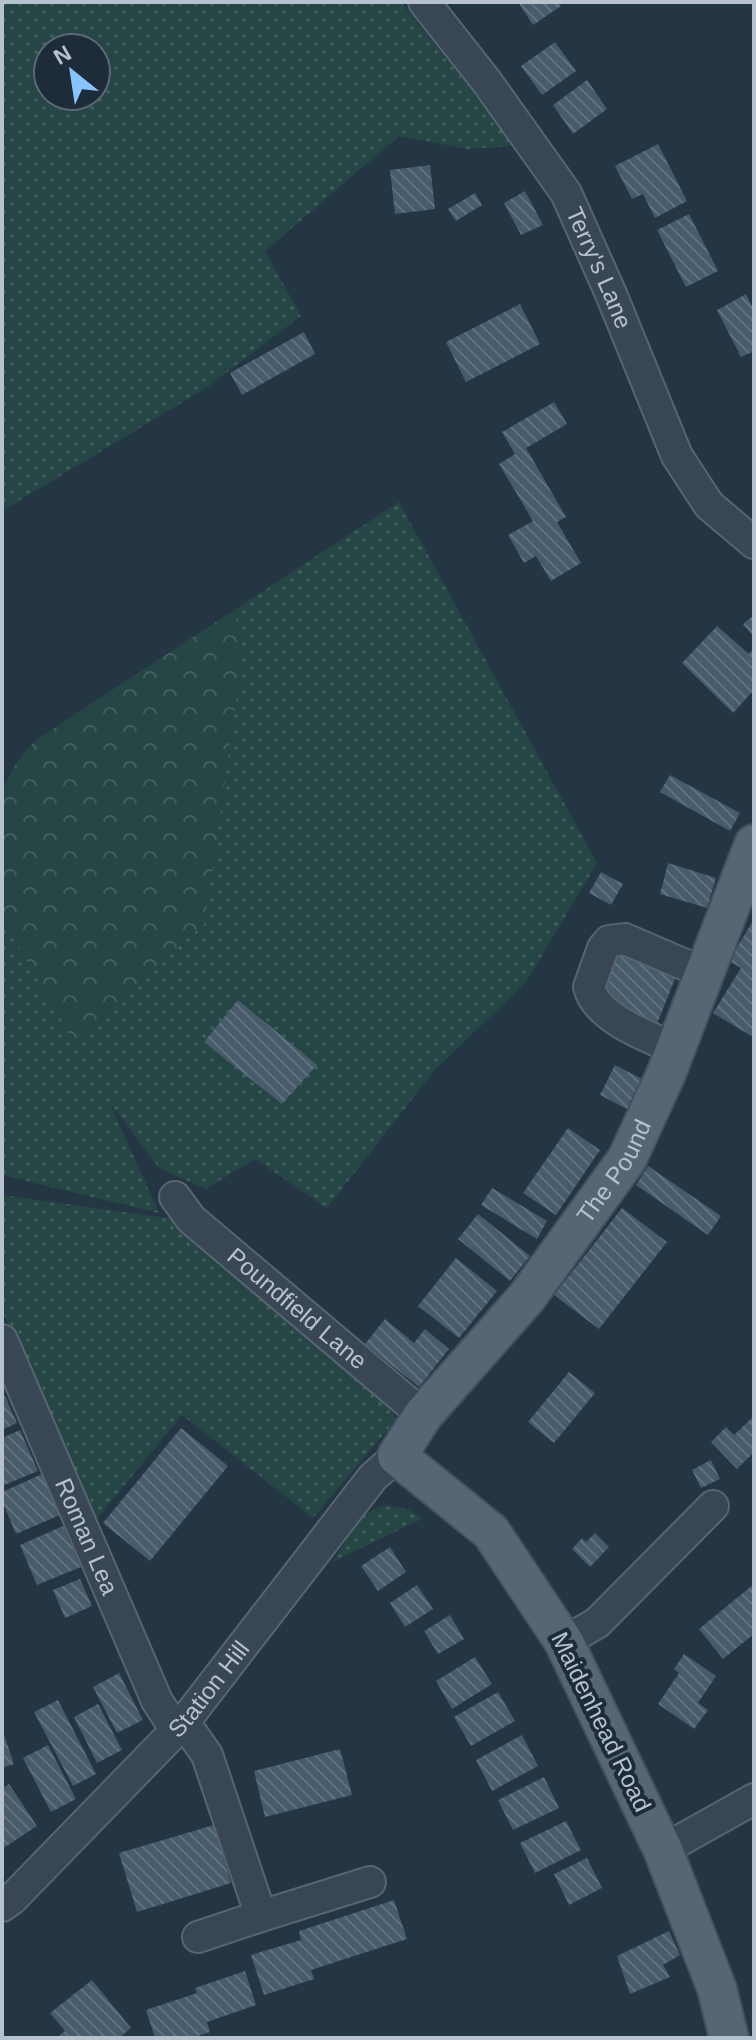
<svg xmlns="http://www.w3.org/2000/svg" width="756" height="2040" viewBox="0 0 756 2040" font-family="Arial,sans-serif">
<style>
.grass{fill:url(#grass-dots);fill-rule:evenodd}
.forest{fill:url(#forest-crowns)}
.building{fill:url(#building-back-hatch)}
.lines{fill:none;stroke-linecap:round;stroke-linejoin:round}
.minor-casing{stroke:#576571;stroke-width:34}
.major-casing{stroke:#43505d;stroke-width:42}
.minor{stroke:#394754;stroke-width:30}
.major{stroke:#576674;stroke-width:38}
.labels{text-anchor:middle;stroke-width:8;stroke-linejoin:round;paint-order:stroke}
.street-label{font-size:24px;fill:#b6c2cd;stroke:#1e2c39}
</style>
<defs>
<pattern id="grass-dots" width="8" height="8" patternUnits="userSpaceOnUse" patternTransform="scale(2)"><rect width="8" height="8" fill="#264545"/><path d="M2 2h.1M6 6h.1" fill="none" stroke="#435e5f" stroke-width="1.8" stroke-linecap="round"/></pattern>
<pattern id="forest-crowns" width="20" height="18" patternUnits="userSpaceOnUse" patternTransform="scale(2)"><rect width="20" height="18" fill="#264545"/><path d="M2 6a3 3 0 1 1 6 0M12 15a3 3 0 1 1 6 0" fill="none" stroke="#435e5f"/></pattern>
<pattern id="building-back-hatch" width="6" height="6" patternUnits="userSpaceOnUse" patternTransform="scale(2)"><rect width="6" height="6" fill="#485b6b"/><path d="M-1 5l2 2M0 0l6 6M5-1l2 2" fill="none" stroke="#60717f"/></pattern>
</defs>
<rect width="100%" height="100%" fill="#243544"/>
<!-- grass -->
<path class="grass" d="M2,2H401L516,146L468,149L399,136L265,251L301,316L206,388L2,511ZM48,48H96V96H48Z
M399,502L597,863L526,982L434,1071L327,1208L255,1159L206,1189L159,1168L110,1103L159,1213L2,1175V918L73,1040L243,654L234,610Z
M2,1195L174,1219L390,1406L396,1420L313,1518L182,1415L92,1525L2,1310Z
M380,1506C395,1506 411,1508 422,1519L332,1562L364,1515Z"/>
<!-- forest -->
<path class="forest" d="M234,610L243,654L205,923L73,1041L2,918V793C9,771 20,756 36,740Z"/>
<!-- building -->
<path class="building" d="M518,2H558L561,6L533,25Z
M555,42L576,71L542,95L521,66Z
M587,80L607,109L573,134L553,105Z
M658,144L687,201L655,218L643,194L632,199L615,166Z
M430,165L435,209L395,214L390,170Z
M525,191L543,225L521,235L504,203Z
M475,193L482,205L456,221L448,209Z
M689,214L718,271L686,287L657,230Z
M746,294L754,310V351L741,357L717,310Z
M520,304L540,344L466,382L446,342Z
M304,332L315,354L242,395L230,373Z
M554,402L567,424L526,448L566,517L557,522L581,563L551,581L536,556L524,563L508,535L533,521L499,464L515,454L502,432Z
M754,615V637L743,624Z
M717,626L749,654L754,648V690L733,713L682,663Z
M670,775L740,813L730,831L660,792Z
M668,863L716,878L707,908L660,894Z
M601,872L623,884L611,905L589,893Z
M754,919V1034L753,1037L713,1013L741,968L729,961Z
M618,950L677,974L655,1029L622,1016L627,1006L600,995Z
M238,1000L317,1065L282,1104L204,1042Z
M615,1065L644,1080L629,1110L600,1095Z
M568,1128L600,1150L556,1215L523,1193Z
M648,1166L721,1216L708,1235L636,1185Z
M492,1188L547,1221L537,1239L481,1205Z
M622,1208L667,1242L599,1329L554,1295Z
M478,1214L530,1256L510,1281L458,1239Z
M456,1258L497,1291L459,1338L418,1306Z
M385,1319L414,1343L425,1329L449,1349L419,1387L365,1344Z
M569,1372L595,1393L554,1443L528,1422Z
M5,1396L17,1423L2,1430V1397Z
M752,1418L754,1452L737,1469L711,1442L726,1427L734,1435Z
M181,1428L228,1466L150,1561L103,1523Z
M20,1430L38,1471L2,1486V1438Z
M711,1460L720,1479L701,1488L692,1470Z
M42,1474L60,1515L16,1534L2,1501V1492Z
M63,1526L81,1567L37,1585L20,1545Z
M595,1533L609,1547L590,1567L572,1549L582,1538L586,1542Z
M390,1547L406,1572L378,1591L361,1566Z
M80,1579L92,1606L65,1618L53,1590Z
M754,1584V1634L723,1659L699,1629Z
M417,1585L433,1609L405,1627L390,1603Z
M450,1615L464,1639L438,1654L424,1631Z
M684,1654L716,1676L698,1703L708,1710L694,1729L658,1704L679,1673L674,1669Z
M475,1657L492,1684L452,1709L436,1681Z
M119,1673L143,1720L117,1733L93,1687Z
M498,1692L515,1721L471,1746L454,1717Z
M58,1700L96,1774L73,1786L34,1712Z
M98,1704L122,1750L97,1763L74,1717Z
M2,1729L14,1764L2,1768Z
M522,1735L538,1766L492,1791L476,1760Z
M48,1745L76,1799L51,1812L23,1758Z
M340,1749L352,1795L265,1817L254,1771Z
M544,1777L559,1808L513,1830L498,1800Z
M9,1784L37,1826L2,1849V1789Z
M566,1821L581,1850L535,1873L520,1843Z
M214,1825L231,1883L137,1912L119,1853Z
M587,1858L602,1888L569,1905L554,1874Z
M394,1900L407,1939L311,1970L314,1979L264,1995L251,1955L301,1940L299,1931Z
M669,1931L680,1955L663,1965L670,1977L630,1994L617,1956Z
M245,1971L256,2005L207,2022L210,2032L192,2038H155L146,2010L197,1993L195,1988Z
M92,1980L131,2028L119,2038H56L65,2031L50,2013Z"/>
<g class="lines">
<defs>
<g id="minor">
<path id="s1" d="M424,2L487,82L566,193L611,294L677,456L709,505L754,543"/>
<path d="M676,1049C649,1037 596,1018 589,987L603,948L609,941L625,939L704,973"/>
<path id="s2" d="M175,1197L191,1219L423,1415"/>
<path id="s3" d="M2,1340L157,1701L176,1730"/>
<path d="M564,1642L597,1623L713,1506"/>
<path d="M184,1722L207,1755L261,1916L370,1882"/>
<path d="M663,1850L754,1799"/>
<path id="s4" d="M2,1906L12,1899L184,1722L373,1477L397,1456"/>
<path d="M198,1937L261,1916"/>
</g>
<g id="major">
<path id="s5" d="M729,2038L717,1989L663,1850L564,1642L491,1532L397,1456L423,1415L527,1297L627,1159L666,1074L754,844"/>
</g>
</defs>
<!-- minor casing -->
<use href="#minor" class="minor-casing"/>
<!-- major casing -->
<use href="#major" class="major-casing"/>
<!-- minor -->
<use href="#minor" class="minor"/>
<!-- major -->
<use href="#major" class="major"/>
</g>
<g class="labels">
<!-- street labels -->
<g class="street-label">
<text dy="8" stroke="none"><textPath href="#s1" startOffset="320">Terry's Lane</textPath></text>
<text dy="8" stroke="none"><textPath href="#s5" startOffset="1042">The Pound</textPath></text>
<text dy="8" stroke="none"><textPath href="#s2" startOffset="166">Poundfield Lane</textPath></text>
<text dy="8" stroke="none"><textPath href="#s3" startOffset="214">Roman Lea</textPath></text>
<text dy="8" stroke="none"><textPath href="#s4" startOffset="300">Station Hill</textPath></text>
<text transform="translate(601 1722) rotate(64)" y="8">Maidenhead Road</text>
</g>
</g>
<!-- border -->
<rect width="756" height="2040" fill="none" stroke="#b6c2cd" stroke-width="8"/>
<!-- north arrow -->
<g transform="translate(72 72) rotate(330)"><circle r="38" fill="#1e2c39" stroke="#5b6874" stroke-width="2"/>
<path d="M0-6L14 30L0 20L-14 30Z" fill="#89c3ff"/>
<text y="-12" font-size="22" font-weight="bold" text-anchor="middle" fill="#b6c2cd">N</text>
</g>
</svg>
